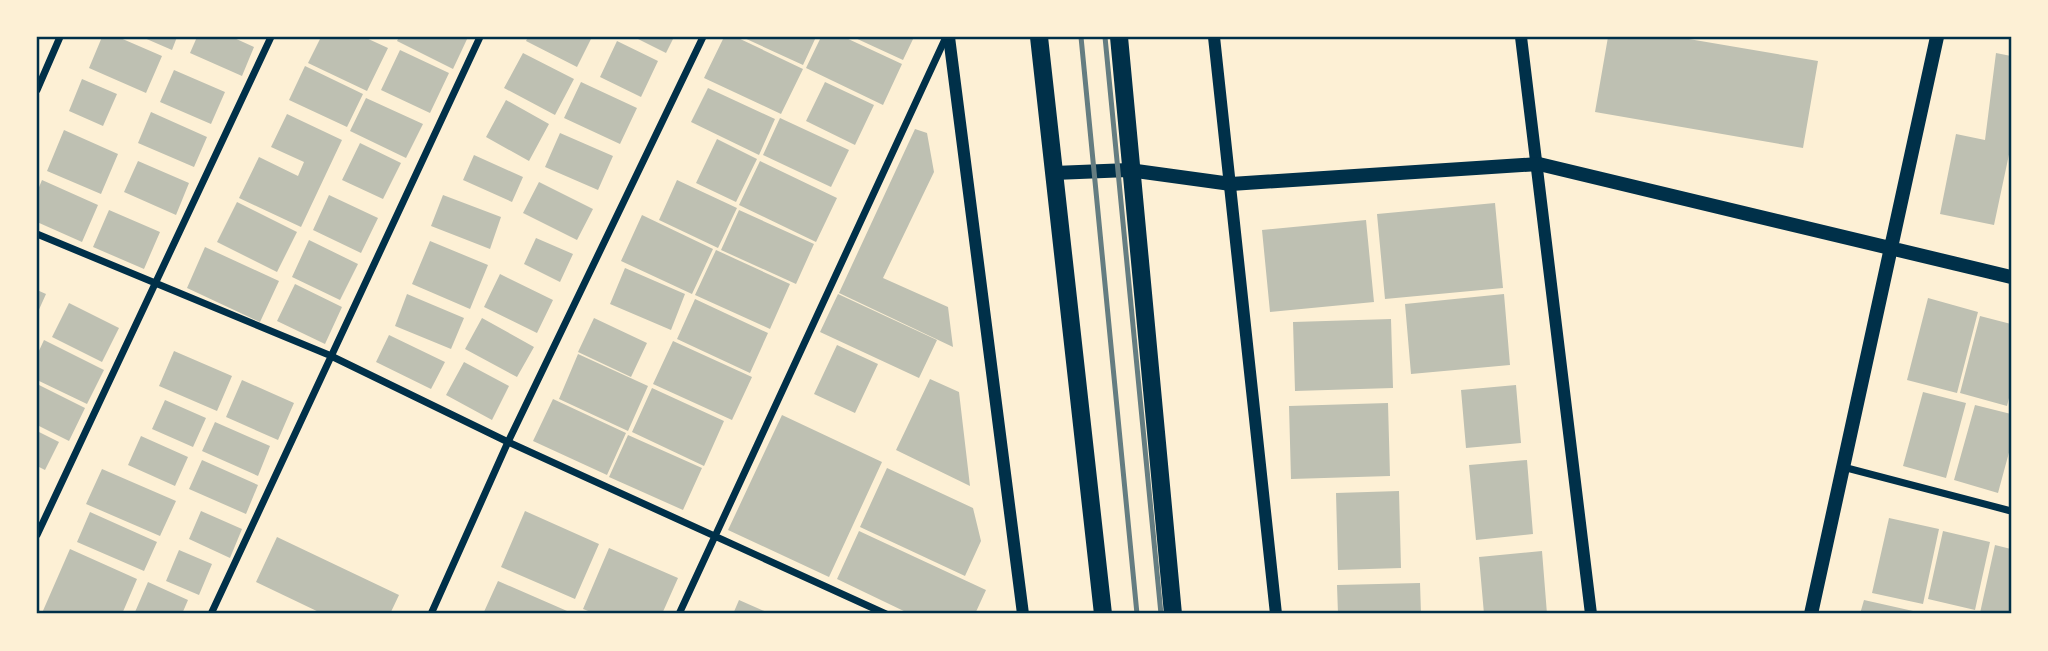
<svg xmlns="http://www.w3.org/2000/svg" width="2048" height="651" viewBox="0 0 2048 651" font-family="Rubik,sans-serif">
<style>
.building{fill:#bec0b2}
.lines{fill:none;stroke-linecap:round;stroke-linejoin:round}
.minor{stroke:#003049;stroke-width:7}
.tertiary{stroke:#003049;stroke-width:12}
.secondary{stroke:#003049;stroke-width:14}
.primary{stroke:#003049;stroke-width:18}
.rail{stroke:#657d81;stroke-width:5}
.neatline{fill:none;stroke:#003049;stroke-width:2.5}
</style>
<rect width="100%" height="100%" fill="#fdf0d5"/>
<!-- building -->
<path class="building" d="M102,37H118L162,56L146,93L89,68Z
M142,37H177L172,50Z
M197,37H232L254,47L242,76L190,53Z
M321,37H364L388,48L367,91L308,63Z
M399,37H468L453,69L397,41Z
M528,37H592L577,67L526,41Z
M634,37H674L666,53Z
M724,37H736L803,69L781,114L704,78Z
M742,37H816L803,65Z
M821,37H844L902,64L883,105L806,68Z
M853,37H914L903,60Z
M1608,37H1677L1818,61L1803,148L1595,112Z
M617,41L658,61L641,97L600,77Z
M400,50L449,73L430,113L381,90Z
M523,53L574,79L555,115L504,88Z
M1996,53L2011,56V145L1994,225L1940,214L1956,134L1985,140Z
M305,66L363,94L347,127L289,100Z
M174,70L225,92L211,124L160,102Z
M82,79L117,94L103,126L69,111Z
M581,82L637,108L620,144L564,118Z
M825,82L874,105L855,145L806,121Z
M708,88L775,119L759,155L691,122Z
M366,98L423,124L406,158L350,131Z
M506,100L549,124L529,161L486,137Z
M151,112L207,137L194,167L138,143Z
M287,114L342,140L301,227L239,198L259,157L298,176L304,162L271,147Z
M780,118L849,150L831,187L763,155Z
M915,129L927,133L934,172L883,278L948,307L953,347L839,293Z
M64,130L118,154L101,194L47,171Z
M560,133L613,156L598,190L545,167Z
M717,139L757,159L736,202L696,183Z
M360,143L401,163L383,199L342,180Z
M474,155L523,177L512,202L463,180Z
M138,161L189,183L176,215L124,192Z
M760,161L837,198L816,242L739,205Z
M42,180L98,205L82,242L37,222V192Z
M677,180L737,208L718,248L659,220Z
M539,182L593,209L577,240L523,213Z
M329,195L378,218L361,253L313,230Z
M443,195L501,217L490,249L431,226Z
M237,202L297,232L277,272L217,242Z
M1495,203L1503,288L1385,299L1377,214Z
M109,210L160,232L144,269L93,247Z
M739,210L814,244L796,284L721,250Z
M642,215L713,249L692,294L621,261Z
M1366,220L1374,302L1270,312L1262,230Z
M536,238L573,254L560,282L524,264Z
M309,240L358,264L340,300L292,277Z
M430,241L488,265L470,309L412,284Z
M205,247L279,281L260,322L187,288Z
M716,250L790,284L770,329L695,295Z
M625,268L685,294L671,330L610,304Z
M500,274L553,300L537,333L484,307Z
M295,284L342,307L325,344L277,321Z
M37,290L46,294L37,314Z
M407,294L464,318L451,349L395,326Z
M838,294L937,340L919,378L820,332Z
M1504,294L1510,365L1411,374L1405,304Z
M1928,298L1978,312L1957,393L1907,380Z
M695,299L768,333L750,373L677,339Z
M69,303L119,328L102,362L52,337Z
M1980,316L2011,324V390L2007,406L1960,393Z
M482,318L534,347L517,377L465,349Z
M594,318L647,343L631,377L578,352Z
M1391,319L1393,388L1295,391L1293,322Z
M389,335L445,362L431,389L376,362Z
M44,340L104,370L87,404L37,380V355Z
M673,341L752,377L732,420L653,384Z
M837,345L878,364L855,413L814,394Z
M174,351L232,376L217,411L159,386Z
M578,354L648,386L628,431L559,399Z
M464,362L509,386L492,420L446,395Z
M930,379L959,392L970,486L896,450Z
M242,380L294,403L278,440L226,417Z
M37,384L85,408L69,441L37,425Z
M1516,385L1521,443L1466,448L1461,390Z
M652,388L724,421L704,466L632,432Z
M1923,392L1966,403L1946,478L1903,466Z
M553,399L626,433L607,475L533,441Z
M165,400L206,418L193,447L152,429Z
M1388,403L1390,476L1291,479L1289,406Z
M1975,405L2011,414V445L1998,493L1954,480Z
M782,415L882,462L829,577L728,530Z
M215,422L270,446L258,476L202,451Z
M37,431L59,442L45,470L37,466Z
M628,435L702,468L683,510L609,477Z
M141,436L188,457L175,486L128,465Z
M202,460L258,485L246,514L189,489Z
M1527,460L1533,534L1476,540L1469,465Z
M887,468L973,508L981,541L965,576L860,527Z
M102,469L176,501L160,536L86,504Z
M1399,491L1401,568L1338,570L1336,493Z
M201,511L242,529L230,558L189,539Z
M525,511L599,544L575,599L501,567Z
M90,512L157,542L144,571L77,542Z
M1889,518L1939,529L1923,604L1872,593Z
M859,531L986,590L975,614H910L837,579Z
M1943,531L1990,542L1975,610L1928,599Z
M277,537L399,595L390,614H323L256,582Z
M1995,545L2011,549V614L1980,613Z
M609,548L678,578L662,614H596L583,609Z
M70,549L137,579L122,614L42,613Z
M179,550L212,564L199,595L166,581Z
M1542,551L1547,614H1484L1479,557Z
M498,581L574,614H483Z
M148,582L188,600L182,614L135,612Z
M1420,583L1421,614H1338L1337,585Z
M739,600L771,614H733Z
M1864,600L1922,613V614H1860Z"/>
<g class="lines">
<!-- minor -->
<path class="minor" d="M37,90L60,37
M37,234L329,355L508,442L886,614
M1843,467L2011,511
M37,535L271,37
M211,614L480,37
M431,614L508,442L703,37
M679,614L946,37"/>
<!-- tertiary -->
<path class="tertiary" d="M949,37L1023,614
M1214,37L1276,614
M1521,37L1591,614"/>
<!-- secondary -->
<path class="secondary" d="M1054,173L1129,170L1231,184L1539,164L2011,277
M1811,614L1937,37"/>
<!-- primary -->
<path class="primary" d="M1039,37L1103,614
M1119,37L1173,614"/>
<!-- rail -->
<path class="rail" d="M1081,37L1137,614
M1105,37L1161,614"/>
</g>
<!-- border -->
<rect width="2048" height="651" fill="none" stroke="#fdf0d5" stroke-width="77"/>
<rect x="38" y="38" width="1972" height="574" class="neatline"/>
</svg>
